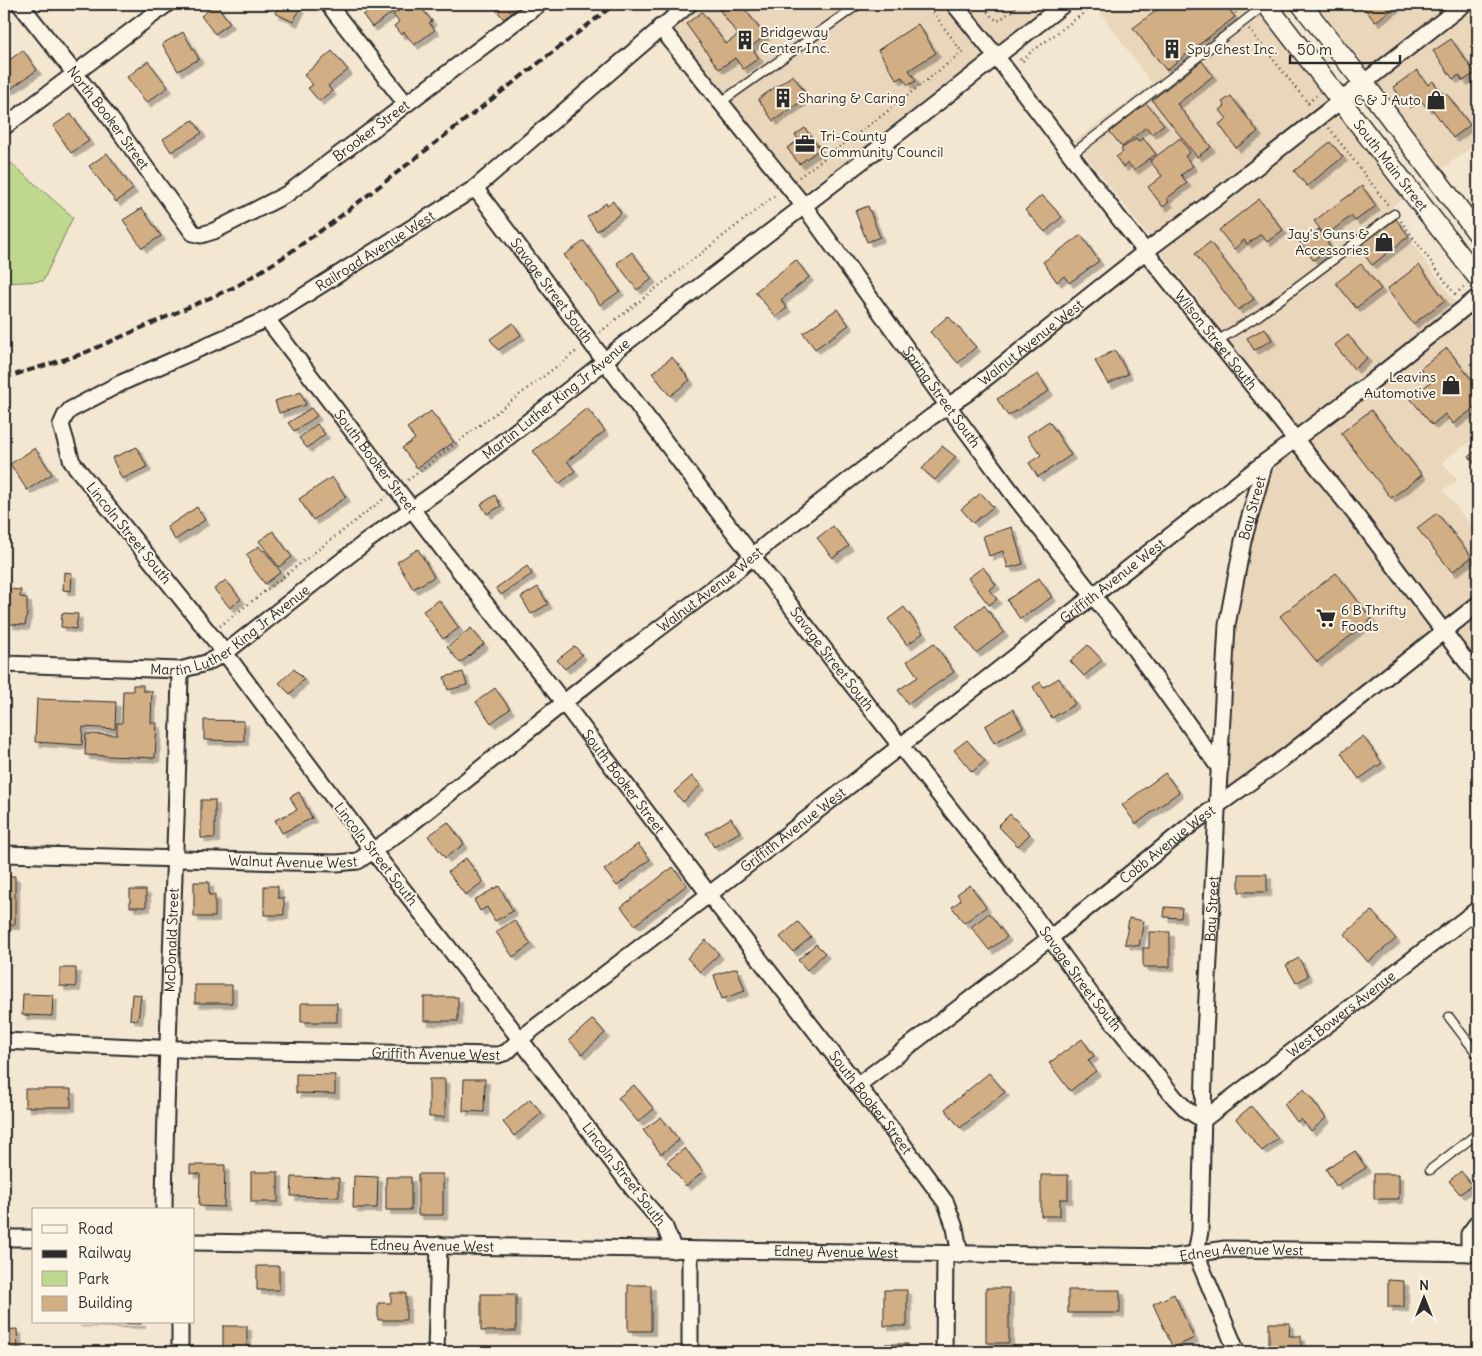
<svg xmlns="http://www.w3.org/2000/svg" width="1482" height="1356" viewBox="0 0 1482 1356" font-family="Delius,sans-serif">
<style>
.built{fill:#ead6bb}
.green{fill:#c0d88e;stroke:#76825c}
.building{fill:#d2ae84;stroke:#2b2b2b;filter:url(#shadow)}
.lines{fill:none;stroke-linecap:round;stroke-linejoin:round}
.service-casing{stroke:#2b2b2b;stroke-width:11}
.minor-casing{stroke:#2b2b2b;stroke-width:19}
.tertiary-casing{stroke:#2b2b2b;stroke-width:22}
.path{stroke:#2b2b2b;stroke-width:2.5;stroke-dasharray:1 4;stroke-linecap:butt}
.service{stroke:#fcf5e5;stroke-width:8}
.minor{stroke:#fcf5e5;stroke-width:15}
.tertiary{stroke:#fcf5e5;stroke-width:19}
.rail{stroke:#2b2b2b;stroke-width:4;stroke-dasharray:8 4;stroke-linecap:butt}
.labels{text-anchor:middle;stroke-width:4;stroke-linejoin:round;paint-order:stroke}
.poi-label{font-size:14px;fill:#2b2b2b;stroke:#fcf5e5;text-anchor:start}
.street-label{font-size:14px;fill:#2b2b2b;stroke:#fcf5e5}
</style>
<defs>
<filter id="shadow"><feDropShadow dx="4.5" dy="4.5" stdDeviation="0" flood-color="#0004"/></filter>
</defs>
<rect width="100%" height="100%" fill="#f4e7d2"/>
<filter id="ink" filterUnits="userSpaceOnUse"><feTurbulence type="fractalNoise" baseFrequency=".02" numOctaves="2"/><feDisplacementMap in="SourceGraphic" scale="10" xChannelSelector="R" yChannelSelector="G"/><feConvolveMatrix kernelMatrix="1 2 1 2 8 2 1 2 1" color-interpolation-filters="sRGB"/></filter>
<g filter="url(#ink)">
<!-- built -->
<path class="built" d="M701,4H944L985,55L849,160L803,192L671,28Z
M965,4H1051L997,45Z
M1094,4H1256L1312,78L1330,99L1150,238L1074,141L1152,84Z
M1311,4H1451L1364,71Z
M1477,4L1478,142L1440,171L1374,84Z
M1341,112L1406,196L1388,210L1457,304L1361,380L1296,429V427L1160,251Z
M1466,317L1478,333V436L1442,462L1458,480L1443,490L1478,535V594L1446,620L1361,508L1306,441L1369,394Z
M1294,451L1350,520L1433,629L1284,747L1226,789L1227,773L1230,770L1227,766L1235,626L1242,578L1250,543L1269,478L1277,464Z
M1478,615V664L1455,633Z"/>
<!-- green -->
<path class="green" d="M4,157L73,217L43,281L4,283Z"/>
<!-- building -->
<path class="building" d="M216,4L230,23L215,34L201,16Z
M280,4H290L300,9L293,22L275,13Z
M380,4H396L399,8L372,27L363,15Z
M408,4H414L417,7L419,5L432,21L429,23L435,30L414,45L404,32L401,35L394,26L399,22L393,15Z
M491,4H521L504,19Z
M715,4H741L765,36L751,47L759,58L743,69L735,58L719,69L686,24L702,12L726,44L738,35Z
M1165,4H1225L1235,17L1166,70L1133,28Z
M1361,4H1399L1375,22Z
M918,24L936,53L909,70L916,81L908,85L902,77L897,80L878,50Z
M183,32L199,59L178,71L162,44Z
M1451,39L1475,73L1463,81L1459,75L1453,79L1433,51Z
M23,50L37,70L9,90L4,83V64Z
M332,51L348,70L328,86L332,91L319,101L308,88L313,85L304,75Z
M148,61L168,87L146,103L127,77Z
M1202,61L1213,76L1177,104L1211,147L1197,157L1152,100Z
M1417,70L1428,85L1433,81L1443,95L1446,93L1470,125L1453,138L1430,106L1427,108L1418,96L1406,104L1393,87Z
M793,75L808,97L773,121L758,99Z
M1231,96L1258,132L1236,148L1219,124L1227,119L1220,110L1225,106L1222,102Z
M1146,103L1164,124L1152,134L1146,127L1122,147L1110,132Z
M71,114L89,141L71,153L53,126Z
M193,120L202,133L171,152L163,139Z
M805,128L820,149L799,164L787,148L799,140L795,135Z
M1143,138L1156,154L1134,170L1128,163L1123,167L1116,157L1123,152L1121,149L1136,139L1138,142Z
M1180,138L1190,152L1185,156L1193,166L1181,175L1187,183L1166,199L1169,202L1163,207L1148,187L1162,176L1150,161Z
M1330,142L1343,157L1307,186L1294,171Z
M107,153L133,189L116,202L89,166Z
M1362,186L1376,206L1355,221L1351,216L1325,236L1314,221Z
M1042,195L1062,217L1045,232L1025,210Z
M1259,199L1283,230L1267,242L1261,234L1247,244L1244,240L1234,249L1219,230Z
M613,201L621,213L597,231L587,217L606,203L607,205Z
M868,206L880,237L867,242L855,211Z
M142,208L161,236L142,248L123,220Z
M1396,219L1409,236L1372,265L1358,247Z
M1319,229L1331,248L1313,260L1300,242Z
M1081,235L1099,261L1069,283L1064,276L1057,282L1043,262Z
M584,241L620,291L600,305L564,255Z
M1210,242L1254,299L1238,310L1195,254Z
M632,252L652,279L637,290L617,263Z
M796,260L809,277L781,300L787,308L776,317L755,292Z
M1361,264L1381,289L1356,308L1336,283Z
M1419,265L1445,300L1413,324L1387,289Z
M837,309L849,325L815,349L803,333Z
M948,316L976,347L958,363L930,332Z
M513,323L521,335L498,350L490,339Z
M1265,328L1272,340L1254,350L1247,338Z
M1348,335L1367,358L1354,369L1335,345Z
M1447,348L1478,388V405L1453,424L1445,414L1432,425L1410,398L1431,382L1420,369Z
M1115,350L1128,374L1108,384L1095,361Z
M672,357L690,380L670,396L652,373Z
M1038,374L1049,391L1008,416L997,399Z
M301,392L306,405L279,413L275,401Z
M311,408L317,416L294,431L288,423Z
M587,408L605,431L567,461L575,471L559,484L533,451Z
M1371,410L1422,475L1391,498L1341,433Z
M431,411L454,442L417,468L402,448L415,439L407,428Z
M1049,421L1071,455L1038,477L1029,463L1041,455L1027,436Z
M317,424L325,434L307,448L299,438Z
M942,446L956,457L935,480L922,469Z
M137,447L147,467L122,479L112,458Z
M35,448L52,474L27,490L10,464Z
M1478,449V469L1469,456Z
M332,477L346,497L313,520L299,499Z
M981,493L993,507L973,523L961,509Z
M495,495L501,506L487,514L481,504Z
M197,507L205,520L175,540L167,527Z
M1437,513L1472,557L1452,572L1417,528Z
M833,526L849,546L833,558L817,538Z
M1012,527L1023,564L1008,568L1003,551L989,556L983,536Z
M273,531L292,557L279,567L259,541Z
M259,546L263,551L264,550L281,572L265,584L249,563L251,561L246,555Z
M418,549L434,577L413,589L397,562Z
M527,566L532,574L501,595L496,588Z
M983,567L996,585L989,590L997,599L989,605L968,578Z
M64,572L72,573L71,591L63,590Z
M1336,573L1372,619L1317,662L1280,616Z
M1039,578L1052,597L1020,619L1007,600Z
M226,580L241,599L230,608L214,589Z
M538,587L548,604L531,614L521,597Z
M9,589L21,590L20,597L27,598V615L25,625L9,624L10,612H8Z
M439,600L459,628L443,639L423,611Z
M984,605L1004,632L976,653L956,626Z
M904,607L923,633L907,645L888,619Z
M62,613L78,614L76,629L61,627Z
M471,628L484,644L460,663L447,647Z
M934,643L954,672L908,704L898,690L918,677L907,661Z
M1088,645L1102,660L1084,676L1070,661Z
M575,646L582,655L565,669L557,660Z
M294,669L304,679L290,694L279,683Z
M463,672L467,685L448,690L444,677Z
M1059,678L1075,704L1052,718L1033,687L1040,682L1044,687Z
M133,685H143V691H152L151,723H157L155,758L85,755L86,734L117,735V723H122L123,691H133Z
M495,688L510,709L491,723L476,702Z
M37,699L116,702L115,729L83,727L82,745L35,742Z
M1013,709L1023,727L994,743L985,726Z
M204,720L244,721V741L204,740Z
M1363,736L1382,763L1359,779L1341,753Z
M967,740L985,761L972,772L954,750Z
M1165,773L1179,792L1136,824L1122,805Z
M692,776L701,785L683,802L674,792Z
M299,792L312,818L282,833L275,820L297,810L290,797Z
M201,800H215V838H201Z
M1010,814L1030,834L1018,846L998,826Z
M731,818L740,832L714,847L706,833Z
M448,822L464,844L445,858L428,836Z
M638,844L650,859L617,886L604,870Z
M466,858L483,882L465,895L448,872Z
M673,867L687,885L635,925L621,907Z
M1239,874H1267V892H1239Z
M4,876H15V925H4Z
M194,882H209V895H215V917H194Z
M970,885L986,907L964,923L952,907L961,900L957,894Z
M264,886H278V898H284V915H264Z
M499,886L513,911L495,921L487,907L480,911L474,900Z
M130,890H146V907H130Z
M1165,907L1182,908L1181,918L1164,917Z
M1372,911L1396,939L1368,962L1344,934Z
M989,913L1007,937L989,950L971,927Z
M1129,918L1144,921L1139,946L1125,944Z
M514,920L531,944L513,957L496,932Z
M798,922L811,937L793,952L780,937Z
M1149,932H1170V967H1143V948H1149Z
M706,940L719,954L700,972L687,958Z
M816,944L825,953L807,970L798,960Z
M1299,958L1308,976L1296,983L1286,965Z
M60,968H76V987L60,986Z
M737,968L745,991L722,999L714,975Z
M195,985H232V1003H195Z
M23,994L53,995L52,1016L22,1015Z
M132,994L141,995L138,1020L130,1019Z
M424,997H458V1021H424Z
M301,1003H337V1022H301Z
M593,1019L605,1033L582,1054L569,1040Z
M1082,1039L1094,1056L1088,1060L1096,1071L1070,1091L1049,1063Z
M989,1073L1005,1092L960,1128L945,1109Z
M296,1074L335,1075V1094L296,1093Z
M429,1079H445V1117H429Z
M464,1079H485L484,1112L463,1111Z
M634,1085L654,1109L638,1122L618,1098Z
M25,1089H71V1107H25Z
M1304,1089L1326,1118L1311,1131L1301,1119L1297,1122L1284,1104Z
M530,1099L542,1113L514,1136L503,1122Z
M1251,1106L1278,1138L1262,1151L1236,1119Z
M661,1117L679,1140L661,1154L643,1130Z
M685,1148L703,1172L686,1186L667,1162Z
M1355,1151L1366,1168L1336,1186L1326,1169Z
M190,1165H225L224,1207L199,1206L200,1174L190,1173Z
M1461,1171L1472,1185L1460,1194L1449,1181Z
M251,1172H278V1202H251Z
M418,1174H443V1215H418Z
M1374,1174H1399V1199H1374Z
M1041,1175H1068V1199H1060V1216H1041Z
M354,1176L378,1177L377,1208H353Z
M292,1177L339,1178V1197L291,1196Z
M386,1177H411V1210H386Z
M257,1266H279V1290H257Z
M1388,1280L1404,1281V1307H1388Z
M628,1285H651V1331H628Z
M986,1288H1009V1343H986Z
M884,1290H907V1326H884Z
M1068,1290H1120V1313H1068Z
M391,1293H406V1320H378V1303H391Z
M481,1294H516V1331H481Z
M1174,1294L1194,1338L1173,1348L1153,1304Z
M76,1322H141V1324Z
M1269,1323H1290L1289,1336H1301V1352H1269Z
M223,1326H247V1352H223Z
M17,1329L18,1352H4V1330Z
M885,1344H908V1352H885Z
M631,1349H653V1352H631Z"/>
<g class="lines">
<defs>
<path id="service" d="M721,102L859,4
M1071,155L1265,5
M1217,341L1258,316L1394,214
M1449,1017L1478,1055
M1430,1170L1478,1133"/>
<g id="minor">
<path id="s1" d="M20,4L110,118L193,233L201,235L214,231L287,194L539,4"/>
<path d="M328,4L406,104"/>
<path id="s2" d="M954,4L996,56L1118,217L1355,514L1478,677"/>
<path id="s3" d="M660,27L804,206L948,406L1019,502L1125,636L1220,769"/>
<path d="M4,127L167,4"/>
<path id="s4" d="M475,188L693,479L841,671L1021,898L1092,996L1175,1098L1187,1110L1203,1120L1478,909"/>
<path id="s5" d="M267,319L447,555L564,703L708,893L890,1127L946,1203L955,1228L960,1255"/>
<path id="s6" d="M4,664L180,670L206,663L225,653L367,541L460,475L604,362L618,349L922,115L1064,4"/>
<path id="s7" d="M4,854L288,862L337,863L358,861L407,827L616,661L737,570L769,542L835,491L931,417L966,394L1146,251L1218,197L1464,4"/>
<path id="s8" d="M4,1041L201,1050L498,1055L507,1052L520,1039L754,860L1265,462L1365,387L1478,297"/>
<path id="s9" d="M858,1085L1050,938L1193,823L1288,755L1478,604"/>
<path id="s10" d="M164,1210C166,1030 177,850 180,670"/>
<path d="M4,1238H34"/>
<path id="s11" d="M194,1242L1176,1257L1225,1249L1478,1253"/>
<path id="s12" d="M674,1250L664,1225L633,1189L520,1039L373,851L225,653L72,462L61,425L65,416L70,410L121,383L267,319L475,188L689,4"/>
<path d="M1469,1253V1234L1478,1222"/>
<path d="M180,1352V1322"/>
<path d="M436,1352L439,1245"/>
<path d="M690,1352V1250"/>
<path d="M944,1352L945,1255"/>
<path id="s13" d="M1237,1352L1196,1254L1200,1231L1205,1034L1227,625L1243,541L1265,462"/>
</g>
<g id="tertiary">
<path id="s14" d="M1266,4L1478,278"/>
<path d="M1301,4L1363,82L1478,234"/>
</g>
</defs>
<!-- service casing -->
<use href="#service" class="service-casing"/>
<!-- minor casing -->
<use href="#minor" class="minor-casing"/>
<!-- tertiary casing -->
<use href="#tertiary" class="tertiary-casing"/>
<!-- path -->
<path class="path" d="M927,4L962,52L965,54
M981,4L992,17L998,21L1022,4
M1230,4L1236,13
M1249,29L1311,107
M1020,59L1022,62L1030,53L1096,4
M1308,103L1316,96
M1329,128L1388,205
M799,177L884,114L965,50
M1401,221L1457,297
M1455,294L1464,287
M1474,319L1478,324
M600,332L777,194
M408,480L578,350
M220,626L386,497"/>
<!-- service -->
<use href="#service" class="service"/>
<!-- minor -->
<use href="#minor" class="minor"/>
<!-- tertiary -->
<use href="#tertiary" class="tertiary"/>
<!-- rail -->
<path class="rail" d="M4,378L82,354L237,286L282,258L333,222L615,4"/>
</g>
</g>
<!-- icons -->
<defs>
<symbol id="building-bare" viewBox="-9 -9 18 18"><path d="M-4-6H4V6H1V3H-1V6H-4ZM-2.5-4.3h1.7v1.8h-1.7ZM.8-4.3h1.7v1.8H.8ZM-2.5-1h1.7V.8h-1.7ZM.8-1h1.7V.8H.8Z" fill="#2b2b2b" stroke="#fcf5e5" stroke-width="2.5" paint-order="stroke"/></symbol>
<symbol id="shop-bare" viewBox="-9 -9 18 18"><path d="M-5-2.5h2.3a2.7 3.5 0 0 1 5.4 0H5L5.5 6h-11ZM-1.5-2.5h3a1.5 2.3 0 0 0-3 0Z" fill="#2b2b2b" stroke="#fcf5e5" stroke-width="2.5" paint-order="stroke"/></symbol>
<symbol id="office-bare" viewBox="-9 -9 18 18"><path d="M-6-3h4V-5.5h4V-3h4V5H-6ZM-1-4.5V-3h2v-1.5ZM-6 0V1H6V0Z" fill="#2b2b2b" stroke="#fcf5e5" stroke-width="2.5" paint-order="stroke"/></symbol>
<symbol id="supermarket-bare" viewBox="-9 -9 18 18"><path d="M-6-5.5h2.5l.6 2H6L4.5 2H-2.5L-4.4-4H-6ZM-1.5 3.2a1.3 1.3 0 1 0 .1 0ZM3 3.2a1.3 1.3 0 1 0 .1 0Z" fill="#2b2b2b" stroke="#fcf5e5" stroke-width="2.5" paint-order="stroke"/></symbol>
</defs>
<g fill-rule="evenodd">
<use href="#building-bare" x="731" y="26" width="28" height="28"/>
<use href="#building-bare" x="1158" y="35" width="28" height="28"/>
<use href="#building-bare" x="769" y="84" width="28" height="28"/>
<use href="#shop-bare" x="1422" y="86" width="28" height="28"/>
<use href="#office-bare" x="791" y="130" width="28" height="28"/>
<use href="#shop-bare" x="1370" y="228" width="28" height="28"/>
<use href="#shop-bare" x="1437" y="371" width="28" height="28"/>
<use href="#supermarket-bare" x="1312" y="604" width="28" height="28"/>
</g>
<g class="labels">
<!-- poi labels -->
<g class="poi-label">
<text x="760" y="37">Bridgeway<tspan x="760" dy="16">Center Inc.</tspan></text>
<text x="1187" y="54">Spy Chest Inc.</text>
<text x="798" y="103">Sharing &amp; Caring</text>
<text x="1421" y="105" text-anchor="end">C &amp; J Auto</text>
<text x="820" y="141">Tri-County<tspan x="820" dy="16">Community Council</tspan></text>
<text x="1369" y="239" text-anchor="end">Jay's Guns &amp;<tspan x="1369" dy="16">Accessories</tspan></text>
<text x="1436" y="382" text-anchor="end">Leavins<tspan x="1436" dy="16">Automotive</tspan></text>
<text x="1341" y="615">6 B Thrifty<tspan x="1341" dy="16">Foods</tspan></text>
</g>
<!-- street labels -->
<g class="street-label">
<text dy="5" stroke="none"><textPath href="#s1" startOffset="144">North Booker Street</textPath></text>
<text dy="5" stroke="none"><textPath href="#s1" startOffset="496">Brooker Street</textPath></text>
<text dy="5" stroke="none"><textPath href="#s14" startOffset="204">South Main Street</textPath></text>
<text dy="5" stroke="none"><textPath href="#s12" startOffset="1394">Railroad Avenue West</textPath></text>
<text dy="5" stroke="none"><textPath href="#s4" startOffset="128">Savage Street South</textPath></text>
<text dy="5" stroke="none"><textPath href="#s2" startOffset="426">Wilson Street South</textPath></text>
<text dy="5" stroke="none"><textPath href="#s7" startOffset="1204">Walnut Avenue West</textPath></text>
<text dy="5" stroke="none"><textPath href="#s3" startOffset="465">Spring Street South</textPath></text>
<text dy="5" stroke="none"><textPath href="#s6" startOffset="642">Martin Luther King Jr Avenue</textPath></text>
<text dy="5" stroke="none"><textPath href="#s5" startOffset="179">South Booker Street</textPath></text>
<text dy="5" stroke="none"><textPath href="#s13" startOffset="856">Bay Street</textPath></text>
<text transform="translate(129 533) rotate(51)" y="5">Lincoln Street South</text>
<text dy="5" stroke="none"><textPath href="#s8" startOffset="1271">Griffith Avenue West</textPath></text>
<text dy="5" stroke="none"><textPath href="#s7" startOffset="799">Walnut Avenue West</textPath></text>
<text dy="5" stroke="none"><textPath href="#s6" startOffset="238">Martin Luther King Jr Avenue</textPath></text>
<text dy="5" stroke="none"><textPath href="#s4" startOffset="591">Savage Street South</textPath></text>
<text dy="5" stroke="none"><textPath href="#s5" startOffset="584">South Booker Street</textPath></text>
<text dy="5" stroke="none"><textPath href="#s8" startOffset="866">Griffith Avenue West</textPath></text>
<text dy="5" stroke="none"><textPath href="#s9" startOffset="392">Cobb Avenue West</textPath></text>
<text transform="translate(376 854) rotate(52)" y="5">Lincoln Street South</text>
<text dy="5" stroke="none"><textPath href="#s7" startOffset="289">Walnut Avenue West</textPath></text>
<text dy="5" stroke="none"><textPath href="#s13" startOffset="452">Bay Street</textPath></text>
<text dy="5" stroke="none"><textPath href="#s10" startOffset="270">McDonald Street</textPath></text>
<text dy="5" stroke="none"><textPath href="#s4" startOffset="996">Savage Street South</textPath></text>
<text dy="5" stroke="none"><textPath href="#s4" startOffset="1358">West Bowers Avenue</textPath></text>
<text dy="5" stroke="none"><textPath href="#s8" startOffset="432">Griffith Avenue West</textPath></text>
<text dy="5" stroke="none"><textPath href="#s5" startOffset="989">South Booker Street</textPath></text>
<text transform="translate(624 1174) rotate(52)" y="5">Lincoln Street South</text>
<text dy="5" stroke="none"><textPath href="#s11" startOffset="238">Edney Avenue West</textPath></text>
<text dy="5" stroke="none"><textPath href="#s11" startOffset="642">Edney Avenue West</textPath></text>
<text dy="5" stroke="none"><textPath href="#s11" startOffset="1048">Edney Avenue West</textPath></text>
</g>
</g>
<!-- margin -->
<rect width="1482" height="1356" fill="none" stroke="#fcf5e5" stroke-width="20"/>
<rect x="10" y="10" width="1462" height="1336" fill="none" stroke="#2b2b2b" stroke-width="2" filter="url(#ink)"/>
<!-- legend -->
<rect x="32" y="1208" width="162" height="115" fill="#fcf5e5" stroke="#a8a49b"/>
<rect x="42" y="1225" width="25" height="8" fill="#fcf5e5" stroke="#a8a49b"/>
<text x="78" y="1234" font-size="15" fill="#2b2b2b">Road</text>
<rect x="42" y="1250" width="25" height="8" fill="#2b2b2b" stroke="#a8a49b"/>
<text x="78" y="1258" font-size="15" fill="#2b2b2b">Railway</text>
<rect x="42" y="1271" width="25" height="15" fill="#c0d88e" stroke="#a8a49b"/>
<text x="78" y="1284" font-size="15" fill="#2b2b2b">Park</text>
<rect x="42" y="1296" width="25" height="15" fill="#d2ae84" stroke="#a8a49b"/>
<text x="78" y="1308" font-size="15" fill="#2b2b2b">Building</text>
<!-- north arrow -->
<g transform="translate(1424 1298)" stroke="#fcf5e5" stroke-width="4" paint-order="stroke">
<path d="M0-4L9 19L0 12L-9 19Z" fill="#2b2b2b"/>
<text y="-8" font-size="14" font-weight="bold" text-anchor="middle" fill="#2b2b2b">N</text>
</g>
<!-- scale -->
<path d="M1290 55v8h110v-8" fill="none" stroke="#2b2b2b" stroke-width="2.5"/>
<text x="1297" y="55" font-size="15" fill="#2b2b2b" stroke="#fcf5e5" stroke-width="4" paint-order="stroke">50 m</text>
</svg>
